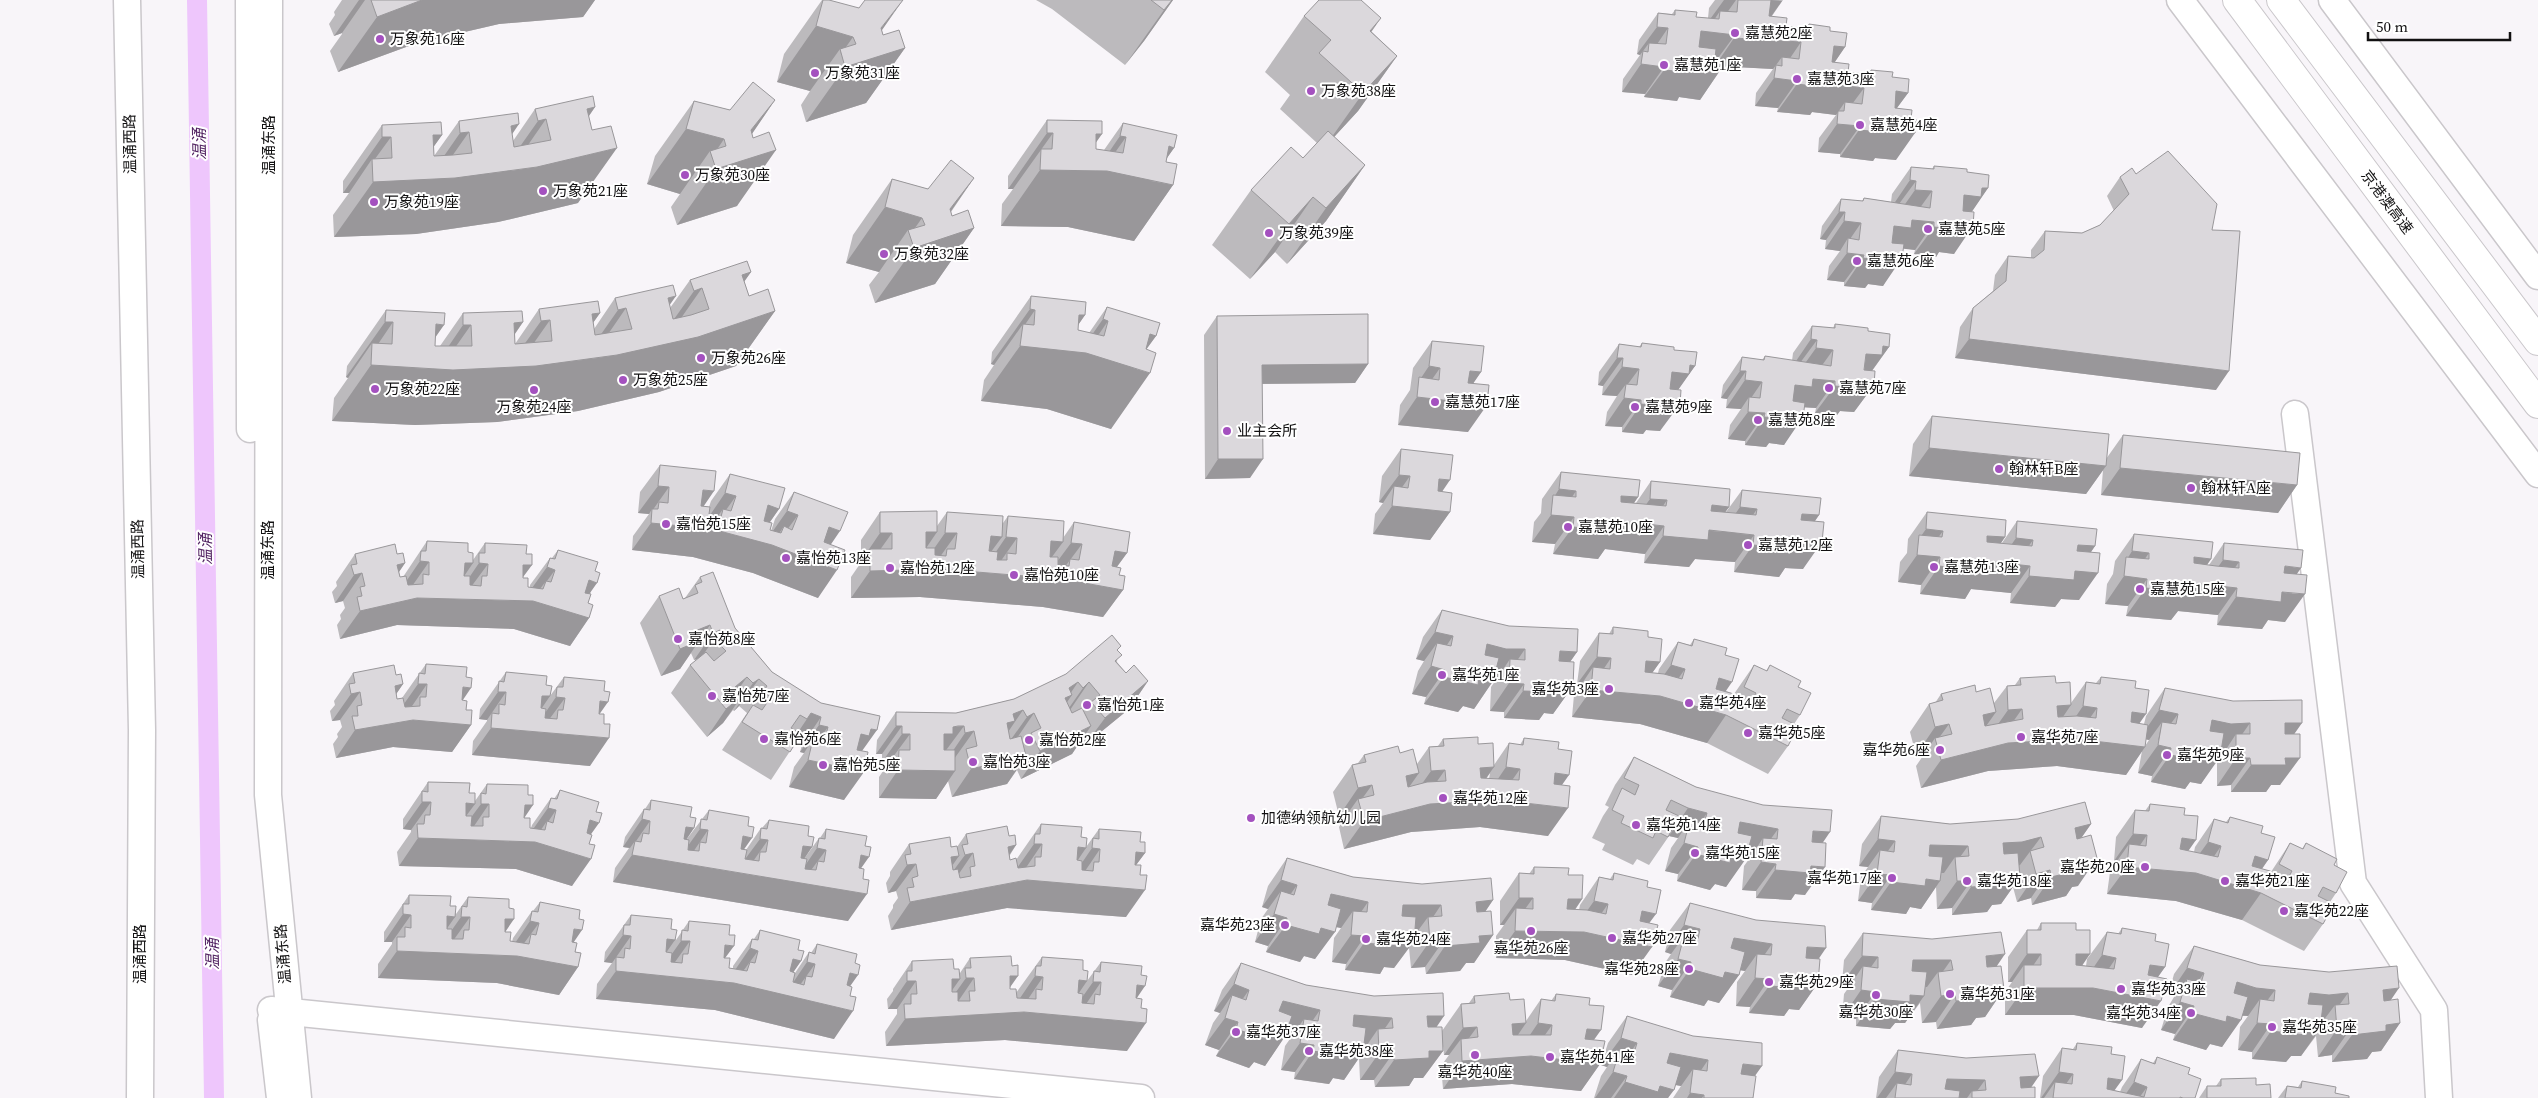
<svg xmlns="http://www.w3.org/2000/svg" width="2538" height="1098" viewBox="0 0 2538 1098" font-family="'Source Serif 4','Noto Sans SC',serif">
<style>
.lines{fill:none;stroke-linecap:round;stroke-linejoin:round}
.canal{stroke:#eec6fc;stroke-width:20}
.minor-casing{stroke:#cac7cb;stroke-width:29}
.highway-casing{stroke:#cac7cb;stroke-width:30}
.minor{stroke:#fff;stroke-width:26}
.highway{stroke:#fff;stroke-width:28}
.wall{fill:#bcbabd;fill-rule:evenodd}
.shaded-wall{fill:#99979a}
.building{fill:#dbd8dc;stroke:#99979a}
.poi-dot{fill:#a451bf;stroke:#fff;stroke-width:2}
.labels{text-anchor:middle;stroke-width:4;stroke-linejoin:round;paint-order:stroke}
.poi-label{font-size:15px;fill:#121112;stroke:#fff;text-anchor:start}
.street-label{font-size:15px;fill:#121112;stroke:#fff}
.water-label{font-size:16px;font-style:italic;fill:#522362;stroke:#fff}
</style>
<rect width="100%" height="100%" fill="#f8f5f9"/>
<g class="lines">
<!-- canal -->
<path class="canal" d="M197,0L214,1098"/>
<defs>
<path id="minor" d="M127,0L142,730L140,1098
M249,0L250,429
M269,0L268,795L298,1098
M2180,0L2538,474
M2332,0L2538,276
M2295,414L2353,883L2434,1010L2439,1098
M271,1010L1141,1098
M271,1020L280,1098"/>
<path id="highway" d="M2237,0L2538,404
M2281,0L2538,341"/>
</defs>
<!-- minor casing -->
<use href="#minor" class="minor-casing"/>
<!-- highway casing -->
<use href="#highway" class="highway-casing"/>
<!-- minor -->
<use href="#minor" class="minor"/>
<!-- highway -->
<use href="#highway" class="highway"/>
</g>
<!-- wall -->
<path class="wall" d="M342,0H595L583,17L499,24L417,43L338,72L330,51L342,34V33L334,36L329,24L335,15L334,12Z
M822,0H829L882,31L883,35L905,48L866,103L806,122L801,105L810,91L777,82L784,54Z
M1036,0H1173L1144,41L1125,65L1052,9Z
M1715,0H1783L1772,16L1786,26L1806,29L1809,24L1830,31L1845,47L1834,63L1848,72L1868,74L1871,70L1892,77L1908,93L1897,108L1896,160L1875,158L1873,161L1840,157V154L1818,152L1819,138L1836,115L1812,112L1810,115L1777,112L1778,108L1755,106L1756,93L1773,69L1720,66L1719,72L1700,100L1679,97L1677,101L1644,97L1645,94L1622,92L1623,79L1640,55L1637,54L1639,40L1658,13L1672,14L1675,10L1696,17L1708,18L1709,8Z
M1304,16L1372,32L1397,56L1358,111L1334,137L1365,165L1326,221L1287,264L1275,252L1250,279L1212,245L1251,190L1303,158L1317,143L1280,109L1290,95L1265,72Z
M775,100L752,133L737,206L677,225L671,207L680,194L647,184L655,156L694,101L730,110Z
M595,107L589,116L578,203L498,222L416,234L334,237L333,215L349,193H343V181L382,125L442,135L434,146V156L459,121L512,135L513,141L535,109Z
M1047,120L1096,142V149L1104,150L1123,123L1174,148L1166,159V162L1173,185L1134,241L1068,227L1001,226L1002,204L1013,189H1008V176Z
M1934,166L1967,172L1988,188L1971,212L1954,254L1939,252L1936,257L1914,254L1915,250L1903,248L1883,286L1868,284L1865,288L1844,286V282L1827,280L1829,266L1840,251L1825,249L1826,240L1820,239L1822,226L1841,199L1862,201L1864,198L1891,202L1892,194L1911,167L1932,169Z
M2136,174L2212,230L2216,390L1955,358L1960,327L1973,308L1993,291L1995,275L2008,256L2031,258V250L2045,231L2082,233L2100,225L2114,211L2107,196L2120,177Z
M974,178L951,212L952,216L974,228L935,284L875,303L869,285L879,272L846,263L853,235L892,179L928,189Z
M751,272L744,281L749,296L775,311L736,366L659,392L578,411L497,422L415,425L332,421L334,398L348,378L346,377L347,366L386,310L435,338V346H440L463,313L523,322L515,334V344L539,309L600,313L593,323L594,329L615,298L670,306V308L690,280Z
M1031,296L1085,315L1078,325V330L1089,333L1107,307L1156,336L1146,349L1111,429L1047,409L981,401L984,380L994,365L991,364L992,352Z
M1217,316L1368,364L1355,383L1262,384L1250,478L1205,479L1204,335Z
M1835,324L1868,331L1889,347L1872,371L1874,385L1854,412L1840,411L1837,415L1815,413L1816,408L1804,407L1784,445L1769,443L1766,447L1745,445V441L1728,439L1730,425L1741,409L1726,408L1727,399L1721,398L1723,385L1742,357L1762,360L1765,356L1792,361L1793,353L1812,326L1833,328Z
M1432,341L1481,372L1473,383L1468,432L1398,425L1400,405L1410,390L1413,368Z
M1642,343L1674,350L1695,366L1678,389L1660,431L1646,430L1643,434L1622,432V427L1605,426L1607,412L1617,396L1602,395L1603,386L1598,385L1599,372L1619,344L1639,347Z
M1932,416L2106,459L2123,435L2297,485L2278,513L2101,495L2103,470L2086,494L1909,476L1913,444Z
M1401,449L1443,492L1450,512L1430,540L1373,534L1375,514L1383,503L1379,502L1382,476Z
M660,465L704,506L709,507L711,501L730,474L779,509L770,522V530L771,531L775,519L794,492L831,545L818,598L753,573L693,557L632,550L633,536L649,514L638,513L640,492Z
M1561,472L1638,497L1634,503H1636L1651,481L1729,507L1725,512H1726L1742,490L1819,515L1815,521L1803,569L1785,568L1779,577L1734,572L1735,562L1695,559L1689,567L1644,563L1645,554L1605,549L1598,559L1553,554L1555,544L1532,542L1534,522L1541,513L1542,499Z
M880,512L937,526L947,512L1003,523L1008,516L1063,538L1074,522L1127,553L1117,567L1119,575L1123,590L1103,617L1043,607L920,597L851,598V577L862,561H861V540Z
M1927,512L2005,537L2001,543H2002L2017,521L2095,546L2091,552L2079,600L2061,599L2055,607L2010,603L2011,593L1971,589L1965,599L1920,594L1921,585L1898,582L1900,562L1907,553L1908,539Z
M2134,534L2211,559L2207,565H2209L2224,543L2297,574L2285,622L2268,620L2262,629L2217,625L2218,615L2178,611L2171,620L2126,616L2128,606L2105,604L2107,584L2113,574L2115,561Z
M427,541L468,552L473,560L485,543L523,578L528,587L530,588V585L550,558H552L558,550L595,571L588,603L589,618L570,646L514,629L397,625L340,639L337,625L341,619L340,615L345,608L343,601L335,603L332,592L337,586L336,582L355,554H397L405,563L399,572L400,577H403Z
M700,577L735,628L772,672L862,751L844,800L789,787L794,767L804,753L800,752L802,745L796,742L771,780L722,750L747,713L739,706L734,711L733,710L723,723L707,737L671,693L690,665L699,658L694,660L691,653L680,669L661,676L640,623L659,596L683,599L685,598Z
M1442,610L1577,652L1570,662L1573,686L1553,714L1544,713L1539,720L1504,718V712L1490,711L1491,687L1498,677L1494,676L1493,681L1474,709L1463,706L1458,712L1424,704L1426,697L1412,694L1418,671L1424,661L1416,659L1423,637Z
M1613,627L1648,637L1660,662L1652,673H1658L1659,669L1678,642L1690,645L1694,639L1725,655L1726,691L1734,694L1754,665L1766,671L1770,665L1798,687L1800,715L1794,724L1788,746L1768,774L1707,743L1640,724L1572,717L1574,695L1581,685L1577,684L1580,661L1599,633L1609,634Z
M1118,651L1117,662L1126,673L1148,681L1129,709L1085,745L1081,740L1072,754L1021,779L1017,770L1007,784L952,797L948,781L936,799L879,798V777L890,761L882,762V754H876L877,740L896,712L956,713L1014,699Z
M426,664L462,700L471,725L452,752L393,747L336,758L333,744L338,737L337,734L342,727L340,720L332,721L330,711L335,705L334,701L353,673L396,675L403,684L396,694L397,699L402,698Z
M506,672L546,685L550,696L564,677L600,714L590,766L472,755L473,741L487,721V720L479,719L480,709Z
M2101,677L2135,688L2139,724H2144L2146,716L2165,688L2295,734L2280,785H2271L2266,792H2231V785L2217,786V762L2225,751H2221L2201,784L2190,782L2185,789L2151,782L2152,776L2138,773L2142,751L2126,775L2057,766L1988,771L1921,788L1916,766L1925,753L1916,755L1910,732L1929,704L1935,703L1941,694L1976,692L1994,703L2007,686L2015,685L2020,678L2056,683L2071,703L2086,682L2096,683ZM2146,739L2149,740L2145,746Z
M1524,738L1558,749L1562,785L1548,836L1480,827L1411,832L1344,849L1339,827L1348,813L1339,816L1333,792L1352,765L1358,763L1364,755L1400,753L1417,764L1429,747L1438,746L1443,739L1478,744L1494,765L1509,743L1520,745ZM1490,773L1489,779H1486Z
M1634,757L1696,787L1823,843L1805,895L1795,894L1791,900L1756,898V891L1742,890L1744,866L1752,855L1747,854L1726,887L1715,884L1710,890L1677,881L1678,874L1665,871L1671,848L1678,838L1669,836L1649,865L1637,859L1633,865L1602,850L1605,844L1592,838L1603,816L1609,807L1605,805L1615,785Z
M428,782L469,793L475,801L487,784L524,818L530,828H531L532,825L551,798L554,799L560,790L591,834L572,886L516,869L399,866L397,852L411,832V830L403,829V819Z
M651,800L690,817L694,828L686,840L709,810L744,849L746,850L761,828H762L769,820L808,836L812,847L804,859L819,838H820L826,829L861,869L848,921L613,882L615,868L629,848L623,847L625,837L644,809H645Z
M2150,804L2184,815L2188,851L2194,852L2195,847L2214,819L2226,822L2230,817L2261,833L2268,860L2262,869L2271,872L2290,843L2302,849L2306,843L2334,865L2336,893L2330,902L2323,924L2304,951L2242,920L2176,901L2107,894L2110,872L2117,861H2114L2116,837L2135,810L2145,811Z
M1881,816L1950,824H2091L2082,837L2078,886L2072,887L2066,896L2032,905L2031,898L2017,902L2013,887L2001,904L1992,905L1987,912L1952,915V908L1937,909L1936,887L1921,909L1910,907L1906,914L1871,910L1872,903L1858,901L1861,877L1868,867L1859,866L1862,844Z
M1041,824L1081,837L1086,847L1099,829L1140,842L1145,853L1136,865L1126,917L1007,908L891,930L888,916L893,908V905L898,898L896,891L888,893L886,883L890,876V872L909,844L957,847L966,834L1009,836L1016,845L1010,855V860H1016Z
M1287,858L1353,877L1493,900L1485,912L1493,935L1474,963H1466L1460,971L1426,974L1425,967L1411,968L1409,948L1394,968L1384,967L1380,974L1345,970L1346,964L1332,962L1334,938L1341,928L1336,927L1315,959L1304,956L1300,962L1266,952L1268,946L1255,942L1261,919L1268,909L1262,907L1268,886Z
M1534,867L1568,875L1582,899L1575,910H1579L1580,905L1599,877L1610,879L1614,873L1647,887L1649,923L1632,975L1565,960L1496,958V936L1504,925H1500V901L1519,873L1529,874Z
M409,895L450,906L456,914L468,897L505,932L510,941L512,942L513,938L532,911H533L540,902L574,942L578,967L559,995L497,983L378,978V964L392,944V942H384V932Z
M1690,903L1819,958L1818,983L1799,1010L1789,1009L1784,1016L1749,1013L1750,1007L1736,1006L1737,982L1745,971L1740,970L1739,975L1719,1003L1708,1000L1704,1006L1670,997L1672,990L1658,986L1665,963L1671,954L1665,952L1670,930Z
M631,915L671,929L676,940L689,921L725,958L729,968H733V966L752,939H754L760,930L798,950L801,961L793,972L795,973L809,952L811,953L817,944L850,986L834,1039L715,1010L596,999L597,984L612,963L604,962L605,952Z
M2041,923L2076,930L2082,965L2086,966L2087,959L2107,932L2118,934L2122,928L2155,941L2165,967L2158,977L2142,1028L2074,1015H2005V992L2012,982H2008V957L2027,930H2037Z
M1863,933L1997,966L2004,989L1985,1017L1976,1018L1971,1025L1937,1029L1936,1022L1922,1023L1920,1003L1905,1023H1895L1890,1029L1856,1026V1019L1842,1018L1844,994L1851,984L1842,983L1844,960Z
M2194,946L2260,965L2391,1000L2400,1023L2381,1051L2372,1052L2367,1059L2332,1062V1055L2318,1057L2316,1036L2301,1056H2291L2286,1062L2252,1059V1052L2238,1050L2240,1027L2248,1016H2242L2222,1047L2210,1044L2206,1050L2173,1040L2175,1034L2161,1030L2168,1007L2174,997L2168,996L2174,974Z
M1042,957L1083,970L1087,981L1101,962L1137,998L1127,1051L1005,1040L886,1046L885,1032L897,1014V1009H888L887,999L893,991V989L912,961L954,969L960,973L970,958L1010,987V989L1016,993Z
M1241,963L1306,985L1437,1027L1442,1031L1461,1004L1469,1003L1474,996L1510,1000L1526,1021L1541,999L1551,1001L1556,994L1589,1005L1594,1040L1600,1064L1581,1091L1512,1084L1443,1089L1441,1066L1449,1055H1444L1442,1037L1443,1051L1423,1078H1414L1409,1086L1375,1087L1374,1080H1360L1359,1058L1344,1080L1333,1078L1329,1084L1294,1079L1295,1072L1281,1070L1285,1046L1292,1036L1286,1034L1265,1066L1254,1062L1249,1068L1216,1056L1219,1050L1205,1045L1213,1023L1220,1013L1214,1011L1222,990ZM1364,1045H1367L1363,1051Z
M1627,1016L1755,1076L1753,1098H1673L1681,1086L1675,1085L1668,1098H1594L1601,1076L1607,1067L1601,1065L1608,1043Z
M2077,1043L2111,1054L2114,1090L2120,1092L2122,1087L2141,1059L2153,1063L2157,1057L2188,1074L2195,1098H2040L2043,1076L2062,1048L2073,1049Z
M1898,1050L2031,1087L2035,1098H1876L1879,1077Z
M2221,1079L2256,1085L2216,1086Z
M2302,1081L2335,1093L2349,1098H2278L2287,1086L2298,1087Z
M2207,1086V1098H2199Z"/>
<!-- shaded-wall -->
<path class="shaded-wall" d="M359,0H365L342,33L334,36Z
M422,0H595L583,17L499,24L417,43L338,72L377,17Z
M903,0L866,53L905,48L866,103L806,122L845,67L881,28Z
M1172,0H1173L1144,41L1125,65L1164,10Z
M1724,0H1736L1719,24L1720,11L1712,23L1708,22Z
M1771,0L1782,1L1763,28Z
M1381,18L1342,74L1370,31Z
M816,26L853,37L841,54L840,49L810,91L777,82Z
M1657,27L1668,28L1649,56V43L1640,55L1637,54Z
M1701,31L1735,35L1715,62L1681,59Z
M1734,38L1801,42L1782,70V57L1773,69L1715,66Z
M1834,46L1845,47L1826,75Z
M1397,56L1358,111L1324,148L1363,93Z
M1641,64L1664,67L1645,94L1622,92Z
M1664,70H1697L1719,72L1700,100L1679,97L1677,101L1644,97Z
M1774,78L1797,81L1778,108L1755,106Z
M1797,84H1830L1864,88L1844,115V111L1845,102L1836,115L1812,112L1810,115L1777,112Z
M1896,91L1908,93L1888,120Z
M775,100L737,156L776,150L737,206L677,225L716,169L751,130Z
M595,107L557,162L617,148L578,203L498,222L416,234L334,237L373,182L433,135H442L410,180L428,179L460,133L469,132L436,179L511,126L519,124L485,174L502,172L538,121L546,119L510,171L537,167L587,109Z
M1837,124L1860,126L1840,154L1818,152Z
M686,129L724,139L712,157L710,151L680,194L647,184Z
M1859,130H1892L1915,133L1896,160L1875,158L1873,161L1840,157Z
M1047,133H1053L1013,189H1008Z
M1096,134H1102L1076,171H1096L1120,136L1126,137L1102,171L1169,146L1174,148L1151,181L1173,185L1134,241L1068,227L1001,226L1040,170Z
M382,137H391L372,163V159L349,193H343Z
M1365,165L1326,221L1287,264L1326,208Z
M974,178L935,234L974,228L935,284L875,303L914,248L950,209Z
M1910,180L1916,181L1896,208H1891Z
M1982,188H1988L1969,216L1945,222L1964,195Z
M1915,190L1932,191L1912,219L1896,217Z
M1313,197L1275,252L1250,279L1289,224Z
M885,207L922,218L910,235L908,230L879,272L846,263Z
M1839,212H1845L1826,240L1820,239Z
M1912,220L1934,222L1915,250L1897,248L1875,254L1894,226Z
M1844,221L1861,223L1848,242V238L1840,251L1825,249Z
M1956,224L1973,226L1954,254L1939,252L1936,257L1914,254L1934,227Z
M1847,253L1864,255L1844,282L1827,280Z
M1885,257L1902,258L1883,286L1868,284L1865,288L1844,286L1863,258Z
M751,272L712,328L742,275Z
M702,288L663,344L775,311L736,366L659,392L578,411L497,422L415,425L332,421L371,365L436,324L444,325L414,368L433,369L463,325H471L440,369L514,323L523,322L491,368L508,367L541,321L550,320L517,367L592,314L600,313L565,362L583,360L618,310L626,308L591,359L617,355L668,298L676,296L638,350L655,346L694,291Z
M1030,309L1035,310L1022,329L1023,324L994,365L991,364Z
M1079,315H1085L1061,350L1080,352L1103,319L1108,321L1086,353L1150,334L1156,336L1133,368L1150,373L1111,429L1047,409L981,401L1020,346Z
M385,322H393L372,353V343L348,378L346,377Z
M1811,339L1817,340L1797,367H1792Z
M1969,339L2229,371L2216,390L1955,358Z
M1883,346L1889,347L1863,383L1866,354Z
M1816,348L1833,350L1813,378L1796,376Z
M1617,358H1623L1603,386L1598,385Z
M1368,364L1355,383L1249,384L1262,365Z
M1690,365L1695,366L1676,393L1652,400L1672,372Z
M1429,366L1440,368L1421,395L1419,381Z
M1622,367L1639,369L1625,388L1626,384L1617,396L1602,395Z
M1470,371L1481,372L1462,400Z
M1740,371H1746L1727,399L1721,398Z
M1813,379L1835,381L1816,408L1798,407L1776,413L1795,385Z
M1745,380L1762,382L1749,401V397L1741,409L1726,408Z
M1857,383L1874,385L1854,412L1840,411L1837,415L1815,413L1835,386Z
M1417,397L1487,405L1468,432L1398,425Z
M1624,398L1641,400L1622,427L1605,426Z
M1663,402L1680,404L1660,431L1646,430L1643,434L1622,432L1641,404Z
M1748,412L1765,413L1745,441L1728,439Z
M1786,415L1803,417L1784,445L1769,443L1766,447L1745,445L1764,417Z
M1929,448L2106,466L2086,494L1909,476Z
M1218,459H1263L1250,478L1205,479Z
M2120,468L2297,485L2278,513L2101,495Z
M1399,475L1410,476L1393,500L1394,486L1383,503L1379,502Z
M1439,479L1450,480L1431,508Z
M658,486L669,487L652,511V509L649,514L638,513Z
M1559,489L1576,491L1560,515L1574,517L1555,544L1532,542L1551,515L1553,499Z
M703,490L714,491L695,519Z
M725,493L736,496L716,524L721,517L723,509L713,523L706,521Z
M1621,496L1638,497L1621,522L1633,523L1650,499L1667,500L1650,525L1664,526L1645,554L1605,549L1598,559L1553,554L1573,527Z
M768,505L779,509L760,536Z
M1712,505L1729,507L1712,531L1723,532L1740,507L1757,509L1740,534L1754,535L1735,562L1695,559L1689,567L1644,563L1663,536Z
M1392,506L1450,512L1430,540L1373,534Z
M787,511L798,515L778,542L784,526L774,541L768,538Z
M1802,514L1819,515L1802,540L1822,542L1803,569L1785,568L1779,577L1734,572L1753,545Z
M651,523L712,529L772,545L837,570L818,598L753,573L693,557L632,550Z
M829,527L840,531L821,559L810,555Z
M1926,529L1943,531L1925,555L1940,557L1921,585L1898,582L1917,555L1919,539Z
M926,532H937L918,560Z
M880,533H892L872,561L870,549L861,561Z
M945,533H957L937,561L926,560Z
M991,536L1002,537L982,564Z
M1987,536L2005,537L1988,562L1999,563L2016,538L2033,540L2016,564L2030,566L2011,593L1971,589L1965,599L1920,594L1939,566Z
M1006,537L1017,538L998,565H987Z
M1051,541L1063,542L1043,569Z
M1071,543L1082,544L1061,572L1051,570Z
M2078,545L2095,546L2078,571L2098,573L2079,600L2061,599L2055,607L2010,603L2029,576Z
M1115,551L1127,553L1107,580Z
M2132,551L2149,553L2132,577L2147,579L2128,606L2105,604L2124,576L2126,561Z
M2194,557L2211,559L2194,583L2206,584L2223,560L2239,562L2222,586L2237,588L2218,615L2178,611L2171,620L2126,616L2146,588Z
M420,561L429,562L410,589H401Z
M405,563L386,591L397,565Z
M465,563H473L454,591Z
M479,563L488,564L468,591H460Z
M523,565H532L512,592Z
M2285,566L2301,568L2284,593L2305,594L2285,622L2268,620L2262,629L2217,625L2236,597Z
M547,567L555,570L544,585L546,581L534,597L527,595Z
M940,569L1062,579L1123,590L1103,617L1043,607L920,597L851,598L870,571Z
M362,573L343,601L335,603L354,575Z
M589,580L597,583L578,610Z
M417,598L533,601L589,618L570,646L514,629L397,625L340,639L360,611Z
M710,625L680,669L661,676L680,649L695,631Z
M720,630L701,658L694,660L713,633Z
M1435,632L1453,636L1434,664L1437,643L1424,661L1416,659Z
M1487,644L1525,649L1510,671V659L1498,677L1487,676L1468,672Z
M1560,651L1577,652L1558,679Z
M1597,657L1611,658L1592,686L1593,667L1581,685L1577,684Z
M1646,661L1660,662L1640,690Z
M1671,665L1685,669L1666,696L1652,692Z
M1431,666L1445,670L1426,697L1412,694Z
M747,677L728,704L735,687Z
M1444,677L1479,678L1493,681L1474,709L1463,706L1458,712L1424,704Z
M1719,678L1732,682L1713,710L1699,706Z
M759,679L739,706L734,711L753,683Z
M1148,681L1129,709L1085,745L1105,718Z
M1078,682L1068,697L1072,695L1053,722L1069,688Z
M1089,682L1070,710L1064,715L1083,688Z
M1509,683L1524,684L1504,712L1490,711Z
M403,684L384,712L395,686Z
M418,684H427L408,712L399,711Z
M1558,686H1573L1553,714L1544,713L1539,720L1504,718L1523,691Z
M463,687L471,688L452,716Z
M1591,690L1660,696L1726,715L1707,743L1640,724L1572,717Z
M360,692L340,720L332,721L351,694Z
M498,692H506L487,720L479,719Z
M542,696H550L531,724Z
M742,696L723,723L707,737L726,709Z
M556,697L565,698L545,725H537Z
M600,701L608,702L589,729Z
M2071,705L2052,733L2057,706Z
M2083,706L2097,708L2078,735L2064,734Z
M2022,709L2003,736L1989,737L2008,710Z
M1023,710L1004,738L987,751L1013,714Z
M2159,710L2178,714L2158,741L2162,722L2149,740L2140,738Z
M1996,712L1977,739L1983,715Z
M2132,712L2146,714L2127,741Z
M811,713L821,717L802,745L792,741Z
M1034,713L1015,741L1007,745L1027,717Z
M413,720L471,725L452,752L393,747L336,758L355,730Z
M2212,720L2250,723L2236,743V734L2225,751H2212L2193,747Z
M2285,723H2302L2283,750Z
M1949,724L1936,742L1935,738L1925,753L1916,755L1935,727Z
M819,725L828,727L810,752L813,739L804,753L800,752Z
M896,726H902L882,754H876Z
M964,726L944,753V734L953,727Z
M1091,726L1072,754L1021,779L1040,751Z
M491,728L609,738L590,766L472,755Z
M871,729L877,730L857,758L850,764L861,734Z
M974,731L954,759L946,761L965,733Z
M902,734H910L890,761L882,762Z
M2076,739L2145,747L2126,775L2057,766L1988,771L1921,788L1941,760L2008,743Z
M2158,745L2171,748L2152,776L2138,773Z
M2206,754L2220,757L2201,784L2190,782L2185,789L2151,782L2170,755Z
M1026,756L1007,784L952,797L971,769Z
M2236,758H2250L2231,785L2217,786Z
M2285,758H2300L2280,785H2271L2266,792H2231L2251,765Z
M808,760L864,772L844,800L789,787Z
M1494,767L1475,794L1480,768Z
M1506,767L1520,769L1501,796L1487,795Z
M898,770L955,771L936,799L879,798Z
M1445,770L1426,797L1412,798L1431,771Z
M1419,773L1400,800L1406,776Z
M1555,773L1569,775L1550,802Z
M1372,785L1359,803L1358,799L1348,813L1339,816L1358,788Z
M1499,800L1568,808L1548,836L1480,827L1411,832L1344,849L1364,821L1430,804Z
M422,802H431L411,830L403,829Z
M466,803L475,804L455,831Z
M481,804H489L470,832L461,831Z
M525,805H533L514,833Z
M548,808L556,810L546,825L547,821L536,837L529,835Z
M1688,808L1707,813L1688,841L1690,820L1678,838L1669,836Z
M642,819L650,821L634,844L635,841L630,848L623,847Z
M590,820L599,823L579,851Z
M1740,822L1778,829L1762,851L1763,838L1752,855L1721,850Z
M2091,824L2072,851L2075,828Z
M686,827L694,828L675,856Z
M700,829L708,830L689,858L680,857Z
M1813,831L1830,832L1811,860Z
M2133,834L2147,835L2128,863L2129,844L2117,861H2114Z
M743,836L752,838L733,865Z
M2041,837L2020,865L2003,869V843Z
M418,838L535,842L591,859L572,886L516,869L399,866Z
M2182,838L2196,840L2177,867Z
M760,839L768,840L749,867L740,866Z
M1878,839L1895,841L1878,865L1880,850L1868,867L1859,866Z
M2208,842L2221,846L2202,874L2188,870Z
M1684,843L1698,847L1678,874L1665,871Z
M1034,844H1042L1023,872L1015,871Z
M1016,845L997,873L1008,847Z
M1930,845L1968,846L1955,864V857L1944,873L1911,872Z
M803,846L812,847L793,875Z
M1078,847L1086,848L1067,876Z
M817,848L826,850L806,877L798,876Z
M1092,848L1100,849L1081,877L1073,876Z
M1136,852L1145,853L1125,880Z
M973,853L954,881L945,882L965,855Z
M1696,854L1731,856L1745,860L1726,887L1715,884L1710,890L1677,881Z
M632,855L867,894L848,921L613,882Z
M861,855L869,857L850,884Z
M959,856L940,883L951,857Z
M2255,856L2268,860L2249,887L2235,883Z
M2097,858L2078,886L2072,887L2066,896L2032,905L2051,877L2084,862Z
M1761,862L1776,864L1756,891L1742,890Z
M916,864L896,891L888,893L907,865Z
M1811,866L1825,867L1805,895L1795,894L1791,900L1756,898L1775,870Z
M2127,867L2196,873L2261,893L2242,920L2176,901L2107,894Z
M2050,870L2031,898L2017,902L2036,874Z
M1877,874L1891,875L1872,903L1858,901Z
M2020,877L2001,904L1992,905L1987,912L1952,915L1971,887L2006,878Z
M1926,879L1940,881L1921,909L1910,907L1906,914L1871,910L1891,882Z
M1027,880L1145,890L1126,917L1007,908L891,930L910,902Z
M1281,880L1297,885L1278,912L1281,891L1268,909L1262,907Z
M1957,881H1971L1952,908L1937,909Z
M1331,894L1368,902L1352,925L1353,911L1341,928L1311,922Z
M1519,898H1533L1515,923L1516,908L1504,925H1500Z
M1568,899H1582L1563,927Z
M1493,900L1474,928L1476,902Z
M1594,901L1608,904L1589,931L1575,928Z
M1403,905H1441L1429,923L1428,917L1417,932H1384Z
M1642,911L1656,914L1636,941Z
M403,914L411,915L392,942H384Z
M1274,914L1287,918L1268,946L1255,942Z
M447,916L455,917L436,944Z
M461,917H470L450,945L442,944Z
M505,919H514L495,947Z
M530,921L539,923L519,950L511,949Z
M1286,925L1321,928L1335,932L1315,959L1304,956L1300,962L1266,952Z
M1684,925L1700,929L1681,956L1684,936L1671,954L1665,952Z
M574,929L582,930L563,958Z
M1515,931L1584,932L1652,947L1632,975L1565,960L1496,958Z
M623,935L631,936L612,963L604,962Z
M1351,935L1365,936L1346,964L1332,962Z
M1493,935L1474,963H1466L1460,971L1426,974L1445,946L1479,936Z
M1734,938L1772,944L1756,967L1757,954L1745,971L1715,966Z
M667,939L675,940L656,967Z
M1400,939L1414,941L1394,968L1384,967L1380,974L1345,970L1364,943Z
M1444,940L1425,967L1411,968L1430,941Z
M681,941H690L670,969L662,968Z
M725,945L734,946L714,973Z
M1807,947L1826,948L1807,976L1787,975Z
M750,948L758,951L738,978L731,976Z
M397,951L517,956L578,967L559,995L497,983L378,978Z
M2005,954L1986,982V956Z
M2027,954H2041L2024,979V965L2012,982H2008Z
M2076,954H2090L2071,982Z
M2102,955L2116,958L2097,986L2083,983Z
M1862,956L1878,957L1862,980L1863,966L1851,984L1842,983Z
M793,959L801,961L782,989Z
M1678,959L1691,962L1672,990L1658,986Z
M1913,960H1951L1939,977L1938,972L1927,987L1894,988Z
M807,962L815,964L795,992L788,990Z
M2150,965L2165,967L2145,995Z
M2187,968L2204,973L2185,1000L2187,979L2174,997L2168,996Z
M1690,969L1725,972L1739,975L1719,1003L1708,1000L1704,1006L1670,997Z
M616,971L734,983L853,1011L834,1039L715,1010L596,999Z
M850,973L858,975L839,1002Z
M1010,976H1018L999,1003Z
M1035,976L1043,977L1024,1005L1016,1004Z
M966,978H974L955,1006H946Z
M1755,978L1769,979L1750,1007L1736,1006Z
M952,979H960L941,1006Z
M1079,980L1087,981L1068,1009Z
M907,981H916L897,1009H888Z
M1093,982H1101L1082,1010L1074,1009Z
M1804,982L1818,983L1799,1010L1789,1009L1784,1016L1749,1013L1769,986Z
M2237,982L2275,990L2258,1013L2260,999L2248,1016L2236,1015L2218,1010Z
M1234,984L1249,990L1230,1017L1232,995L1220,1013L1214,1011Z
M1137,985L1145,986L1126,1014Z
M2024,988H2093L2161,1001L2142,1028L2074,1015H2005Z
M2399,988L2380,1016L2383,990Z
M2004,989L1985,1017L1976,1018L1971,1025L1937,1029L1956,1001L1990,991Z
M1861,990L1876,992L1856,1019L1842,1018Z
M2310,993H2348L2335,1011V1005L2323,1021L2310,1022L2290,1020Z
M1955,994L1936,1022L1922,1023L1941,996Z
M1910,995L1924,996L1905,1023H1895L1890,1029L1856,1026L1875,999Z
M1283,1001L1320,1010L1301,1037L1304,1019L1292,1036L1263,1028Z
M2180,1002L2194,1006L2175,1034L2161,1030Z
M1024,1012L1146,1023L1127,1051L1005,1040L886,1046L905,1019Z
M2192,1013L2227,1016L2241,1020L2222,1047L2210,1044L2206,1050L2173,1040Z
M1354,1015L1392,1018L1379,1037L1378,1029L1367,1045L1335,1043Z
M1427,1016H1444L1425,1044Z
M1225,1018L1238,1022L1219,1050L1205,1045Z
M1526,1023L1507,1051L1512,1024Z
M1538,1023L1552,1025L1533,1052L1519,1051Z
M2257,1023L2271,1024L2252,1052L2238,1050Z
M2400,1023L2381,1051L2372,1052L2367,1059L2332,1062L2352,1035L2386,1025Z
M1477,1027L1461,1049V1039L1449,1055H1444L1463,1028Z
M2306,1028L2320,1029L2301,1056H2291L2286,1062L2252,1059L2271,1031Z
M2351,1028L2332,1055L2318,1057L2337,1029Z
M1236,1029L1271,1034L1284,1038L1265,1066L1254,1062L1249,1068L1216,1056Z
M1587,1029L1601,1030L1581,1058Z
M1621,1038L1637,1043L1618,1070L1620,1049L1607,1067L1601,1065Z
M1300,1043L1314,1045L1295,1072L1281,1070Z
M1349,1050L1363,1052L1344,1080L1333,1078L1329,1084L1294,1079L1313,1051Z
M1429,1051H1443L1423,1078H1414L1409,1086L1375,1087L1394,1060Z
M1394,1052L1374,1080H1360L1379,1053Z
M1670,1053L1708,1060L1691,1085L1693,1069L1681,1086L1651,1080Z
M1531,1056L1600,1064L1581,1091L1512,1084L1443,1089L1462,1061Z
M1743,1064L1762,1066L1742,1094L1723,1091Z
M1613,1072L1627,1076L1611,1098H1595Z
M1895,1072L1912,1074L1896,1098L1897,1083L1886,1098H1877Z
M2059,1072L2073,1074L2056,1098L2055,1082L2044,1098H2041Z
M2039,1076L2024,1098H2006L2020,1077Z
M2108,1078L2122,1080L2109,1098H2094Z
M1947,1079L1985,1080L1972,1098V1091L1967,1098H1933Z
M1625,1082L1660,1086L1674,1090L1668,1098H1614Z
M2134,1082L2147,1087L2139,1098H2123Z
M1690,1093L1704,1095L1702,1098H1687Z"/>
<!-- building -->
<path class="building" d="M371,0H422L377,17Z
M823,0H829L859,8L865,0H903L881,28L883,35L899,30L905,48L845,67L840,49L856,44L853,37L816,26Z
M1151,0H1172L1164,10Z
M1319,0H1361L1381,18L1370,31L1397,56L1363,93L1319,53L1331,40L1304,16Z
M1738,0H1771L1769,16L1787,18L1786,26L1808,29L1809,24L1830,27V31L1847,33L1845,47L1834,46L1832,62L1849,64L1848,72L1871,75V70L1893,72L1892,77L1909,79L1908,93L1896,91L1895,108L1912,110L1911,119H1916L1915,133L1892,130V133L1859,130L1860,126L1837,124L1838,111H1844L1845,102L1862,104L1864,88L1830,84L1829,88L1797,84V81L1774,78L1776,65L1782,66V57L1799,59L1801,42L1734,38L1735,35L1701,31L1699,47L1716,49L1715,58L1721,59L1719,72L1697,70L1696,73L1664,70V67L1641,64L1643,51L1648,52L1649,43L1666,44L1668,28L1657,27L1658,13L1675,15V10L1697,12L1696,17L1719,19L1720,11L1737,12Z
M753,82L775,100L751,130L753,138L769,132L776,150L716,169L710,151L726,146L724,139L686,129L694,101L730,110Z
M593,96L595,107L587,109L592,130L611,126L617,148L537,167L455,178L373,182L372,159L392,158L391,137H382V125L441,122L442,135H433L434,156L453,155L472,153L469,132L460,133L459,121L518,113L519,124L511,126L514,147L551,140L546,119L538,121L535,109Z
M1047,120L1102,121V134H1096V149L1123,153L1126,137L1120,136L1123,123L1177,135L1174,148L1169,146L1166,162L1177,164L1173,185L1107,171L1040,170L1041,149H1052L1053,133H1047Z
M1328,131L1365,165L1326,208L1313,197L1289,224L1251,190L1291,147L1303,158Z
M2168,151L2217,204L2212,230L2240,231L2229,371L1969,339L1973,308L2006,281L2008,256L2034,258L2044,250L2045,231L2082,233L2100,225L2129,194L2120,177L2132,168L2136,174Z
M951,160L974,178L950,209L952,216L968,210L974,228L914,248L908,230L925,225L922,218L885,207L892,179L928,189Z
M1934,166L1967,169V172L1989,175L1988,188H1982L1981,197L1964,195L1963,211L1974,212L1973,226L1956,224L1955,229L1934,227V222L1912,220L1911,228L1894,226L1892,243L1904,244L1902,258L1885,257V261L1863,258L1864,255L1847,253L1848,238L1859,240L1861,223L1844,221L1845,212H1839L1841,199L1863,201L1864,198L1930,208L1932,191L1915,190L1916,181L1910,180L1911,167L1934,169Z
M747,261L751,272L742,275L749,296L768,289L775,311L698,337L617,355L536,366L453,370L371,365L372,343L392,344L393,322H385L386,310L445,313L444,325L436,324L435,346H472L471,325H463V313L522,311L523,322L514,323L515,344L552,341L550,320L541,321L539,309L598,301L600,313L592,314L595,335L632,329L626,308L618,310L615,298L673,285L676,296L668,298L673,319L691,315L709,309L702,288L694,291L690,280Z
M1031,296L1086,302L1085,315H1079L1078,330L1104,336L1108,321L1103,319L1107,307L1160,323L1156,336L1150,334L1146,349L1156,353L1150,373L1086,353L1020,346L1023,324L1034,325L1035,310L1030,309Z
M1368,314V364L1262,365L1263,459H1218L1217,316Z
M1835,324L1868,328V331L1890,334L1889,347L1883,346L1882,355L1866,354L1864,370L1875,371L1874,385L1857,383L1856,388L1835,386V381L1813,379L1812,387L1795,385L1793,401L1805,403L1803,417L1786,415V419L1764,417L1765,413L1748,412L1749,397L1760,398L1762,382L1745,380L1746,371H1740L1742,357L1764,360L1765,356L1831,366L1833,350L1816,348L1817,340L1811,339L1812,326L1835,328Z
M1432,341L1484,346L1481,372L1470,371L1468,383L1489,385L1487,405L1417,397L1419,377L1439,380L1440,368L1429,366Z
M1642,343L1674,347V350L1697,352L1695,366L1690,365L1689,374L1672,372L1670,389L1681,390L1680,404L1663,402L1662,406L1641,404V400L1624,398L1626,384L1637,385L1639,369L1622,367L1623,358H1617L1619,344L1641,347Z
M1932,416L2109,434L2106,466L1929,448Z
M2123,435L2300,453L2297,485L2120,468Z
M1401,449L1453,455L1450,480L1439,479L1438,491L1452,493L1450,512L1392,506L1394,486L1408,488L1410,476L1399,475Z
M660,465L716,471L714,491L703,490L701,506L710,507L709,514L721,517L723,509L731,511L736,496L725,493L730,474L785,488L779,509L768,505L764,521L772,523L770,530L781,533L784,526L792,530L798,515L787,511L794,492L848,512L840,531L829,527L824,542L845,550L837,570L772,545L712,529L651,523L652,509H658L659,502L668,503L669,487L658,486Z
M1561,472L1640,480L1638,497L1621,496V502L1666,506L1667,500L1650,499L1651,481L1730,489L1729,507L1712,505L1711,511L1734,513L1756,515L1757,509L1740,507L1742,490L1821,498L1819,515L1802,514L1801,520L1824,522L1822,542L1799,540L1798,549L1753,545L1754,535L1709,530L1708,540L1663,536L1664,526L1619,521L1618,531L1573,527L1574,517L1551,515L1553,495L1576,497V491L1559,489Z
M937,511V532H926V548H935V555L946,556L947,549H955L957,533H945L947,512L1003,516L1002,537L991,536L989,551L998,552L997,560H1007V553L1016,554L1017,538L1006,537L1008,516L1064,521L1063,542L1051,541L1050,557H1058V565L1069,566L1070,559L1079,560L1082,544L1071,543L1074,522L1130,532L1127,553L1115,551L1112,566L1121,568L1119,575L1125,576L1123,590L1062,579L940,569L870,571V549H892V533H880V512Z
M1927,512L2006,520L2005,537L1987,536V542L2009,544L2032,546L2033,540L2016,538L2017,521L2097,529L2095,546L2078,545L2077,551L2100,553L2098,573L2075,571L2074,580L2029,576L2030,566L1985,561L1984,571L1939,566L1940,557L1917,555L1919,535L1942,537L1943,531L1926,529Z
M2134,534L2213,542L2211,559L2194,557V563L2216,566L2239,568V562L2223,560L2224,543L2303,550L2301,568L2285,566L2284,573L2307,575L2305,594L2282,592L2281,602L2236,597L2237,588L2192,583L2191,593L2146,588L2147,579L2124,576L2126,557L2149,559V553L2132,551Z
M427,541L468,543V552L473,553V563H465L464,576H470V585L481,586L482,576H487L488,564L479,563V553H485V543L527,545L526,554H532V565H523V578H528V587L543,589L546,581L551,582L555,570L547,567L550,558L555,559L558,550L598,562L595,571L600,573L597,583L589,580L585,593L591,594L588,603L593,605L589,618L533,601L417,598L360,611L357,597L362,596L360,587L365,586L362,573L354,575L351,565L357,564L355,554L395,544L397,554L403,553L405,563L397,565L400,577L406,576L408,585L423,584V574L429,575V562L420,561L421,551H426Z
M713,572L735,628L772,672L821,703L880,716L877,730L871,729L869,736L861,734L857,750L868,752L864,772L808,760L813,739L824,742L828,727L819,725L821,717L811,713L807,719L800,715L791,728L801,734L790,752L742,722L753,705L762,710L771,697L763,692L767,686L759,679L753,683L747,677L735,687L742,696L726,709L690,665L706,652L714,661L726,651L720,645L726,640L720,630L713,633L710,625L695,631L699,641L680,649L659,596L679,588L683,599L698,593L695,585L702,582L700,577Z
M1442,610L1509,626L1578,629L1577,652L1560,651L1559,661L1574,662L1573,686H1558V692L1523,691L1524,684L1509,683L1510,659L1525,660V649H1506L1487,644L1485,655L1499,658L1493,681L1479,678L1478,685L1444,677L1445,670L1431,666L1437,643L1451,646L1453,636L1435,632Z
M1613,627L1648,631V637L1662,639L1660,662L1646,661L1645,672L1664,674L1682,679L1685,669L1671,665L1678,642L1692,646L1694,639L1727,648L1725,655L1739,659L1732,682L1719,678L1716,689L1734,694L1751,702L1756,693L1744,687L1754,665L1767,671L1770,665L1801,681L1798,687L1811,693L1800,715L1787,709L1782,718L1798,726L1788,746L1726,715L1660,696L1591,690L1593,667L1610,669L1611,658L1597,657L1599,633L1613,634Z
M1112,635L1121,646L1117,650L1122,655L1115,661L1126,673L1134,665L1148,681L1105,718L1091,702L1100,695L1089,682L1083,688L1078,682L1069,688L1072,695L1065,698L1072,713L1082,708L1091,726L1040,751L1031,733L1041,728L1034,713L1027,717L1023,710L1013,714L1015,721L1007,723L1010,739L1021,736L1026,756L971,769L966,749L977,746L974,731L965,733L964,726H958L953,727V734H944V750H955V771L898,770L899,750H910V734H902V726H896V712L956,713L1014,699L1066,674Z
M426,664L467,667L466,677L472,678L471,688L463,687L462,700L467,701L466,710H472L471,725L413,720L355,730L352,716H358L357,706L362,705L360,692L351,694L349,684L355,683L353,673L394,665L396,675L401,674L403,684L395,686L397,699L403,698L405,707L420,706V697H426L427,684H418L419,673L425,674Z
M506,672L547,676L546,685L552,686L550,696H542L541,708L546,709L545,718L557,719L558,710H563L565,698L556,697L557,687H563L564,677L605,681L604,691L610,692L608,702L600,701L599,714H604V724H610L609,738L491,728L492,713L499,714V704L505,705L506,692H498L499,681L504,682Z
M2055,676L2056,683L2070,682L2071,705L2057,706L2058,717L2077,716L2096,718L2097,708L2083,706L2086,682L2100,684L2101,677L2136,681L2135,688L2149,690L2146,714L2132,712L2131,722L2148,725L2145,747L2076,739L2008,743L1941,760L1935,738L1952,734L1949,724L1935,727L1929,704L1943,700L1941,694L1975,685L1976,692L1990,688L1996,712L1983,715L1985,726L2023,719L2022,709L2008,710L2007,686L2021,685L2020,678Z
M2165,688L2233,701L2302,700V723H2285V734H2300V758H2285L2286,765H2251L2250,758H2236V734H2250V723L2231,724L2212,720L2210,731L2224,733L2220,757L2206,754L2205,761L2170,755L2171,748L2158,745L2162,722L2176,724L2178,714L2159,710Z
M1478,737V744L1493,743L1494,767L1480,768L1481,778L1519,780L1520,769L1506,767L1509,743L1523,745L1524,738L1559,742L1558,749L1572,751L1569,775L1555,773L1554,784L1570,786L1568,808L1499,800L1430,804L1364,821L1358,799L1374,795L1372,785L1358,788L1352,765L1366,762L1364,755L1398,746L1400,753L1413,749L1419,773L1406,776L1408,787L1427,782L1446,781L1445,770L1431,771L1429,747L1444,746L1443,739Z
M1634,757L1696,787L1763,805L1832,810L1830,832L1813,831L1812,842L1826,843L1825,867L1811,866L1810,873L1775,870L1776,864L1761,862L1763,838L1777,839L1778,829L1740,822L1738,833L1752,836L1745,860L1731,856L1730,863L1696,854L1698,847L1684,843L1690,820L1704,824L1707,813L1688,808L1671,800L1666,810L1679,816L1668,837L1656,831L1653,838L1621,823L1624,816L1612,810L1622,788L1635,795L1639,785L1624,778Z
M428,782L470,783L469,793H475V804L466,803V816H472L471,826H483V817H489V804H481V793L486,794L487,784L528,785V795H533V805H525L524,818H530V828L545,830L547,821L553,823L556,810L548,808L551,798L557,799L560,790L599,802L596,812L602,813L599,823L590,820L587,833L592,835L589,844L595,845L591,859L535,842L418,838L417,824H424L425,815H430L431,802H422V791L428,792Z
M651,800L692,807L690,817L696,818L694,828L686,827L684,839L689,840L688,850L699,851L700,842L706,843L708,830L700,829L701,819L707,820L709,810L749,817L748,826L754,827L752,838L743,836L741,849L747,850L745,859L759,861L760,852H766L768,840L760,839L761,828L767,829L769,820L809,826L808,836L814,837L812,847L803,846L801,858L807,859L805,869L816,870L818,861L824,862L826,850L817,848L819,838L825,839L826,829L867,836L865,846L871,847L869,857L861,855L859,868L864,869L863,879L869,880L867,894L632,855L635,841L641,842L643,833L649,834L650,821L642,819L644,809L650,810Z
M2085,802L2091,824L2075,828L2077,839L2091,835L2097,858L2084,862L2085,869L2051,877L2050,870L2036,874L2030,851L2044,847L2041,837L2022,842L2003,843L2004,854L2018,853L2020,877L2006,878V885L1971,887V881H1957L1955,857L1969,856L1968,846L1930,845L1929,856L1943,857L1940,881L1926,879L1925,886L1891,882V875L1877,874L1880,850L1894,852L1895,841L1878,839L1881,816L1950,824L2018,819Z
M2150,804L2185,808L2184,815L2198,816L2196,840L2182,838L2180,849L2218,857L2221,846L2208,842L2214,819L2228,823L2230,817L2263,826L2261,833L2275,837L2268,860L2255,856L2252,866L2270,871L2287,880L2292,871L2279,864L2290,843L2303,849L2306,843L2337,859L2334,865L2347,872L2336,893L2323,887L2318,896L2334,904L2323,924L2261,893L2196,873L2127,867L2129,844L2146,846L2147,835L2133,834L2135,810L2149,811Z
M1041,824L1082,827L1081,837L1087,838L1086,848L1078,847L1077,860L1082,861V870L1093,871L1094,862H1099L1100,849L1092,848L1093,838L1099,839V829L1141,832L1140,842H1145V853L1136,852L1135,865H1141L1140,875H1147L1145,890L1027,880L910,902L907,888L914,887L912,878L918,876L916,864L907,865L905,855L911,854L909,844L950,837L951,847L957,846L959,856L951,857L953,870L958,869L960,878L971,876L970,867L975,866L973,853L965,855L962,845L968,844L966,834L1007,826L1009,836L1015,835L1016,845L1008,847L1010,860L1016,858L1018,868L1035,866V857H1041L1042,844H1034L1035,834H1040Z
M1287,858L1353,877L1422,884L1491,878L1493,900L1476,902L1477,912L1491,911L1493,935L1479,936L1480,943L1445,946L1444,940L1430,941L1428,917L1442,916L1441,905H1403L1402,916L1416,917L1414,941L1400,939L1399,946L1364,943L1365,936L1351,935L1353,911L1367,912L1368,902L1331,894L1328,905L1341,909L1335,932L1321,928L1319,934L1286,925L1287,918L1274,914L1281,891L1294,895L1297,885L1281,880Z
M1534,867L1569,868L1568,875H1583L1582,899H1568L1567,909L1587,910L1606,914L1608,904L1594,901L1599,877L1613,880L1614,873L1648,881L1647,887L1661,890L1656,914L1642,911L1640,921L1658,925L1652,947L1584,932L1515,931L1516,908L1533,909V898H1519V873L1534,874Z
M409,895L451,896L450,906H456L455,917L447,916V929H452V939H463L464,930H469L470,917H461L462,906L467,907L468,897L509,899V908L514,909V919H505V932H511L510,941L529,944L531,934L536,935L539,923L530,921L532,911L538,912L540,902L580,910L579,919L584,920L582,930L574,929L572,942L577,943L575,952L581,953L578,967L517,956L397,951V937H405V927L411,928V915L403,914V904H409Z
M1690,903L1756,920L1825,926L1826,948L1807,947L1806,958L1820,959L1818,983L1804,982V988L1769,986V979L1755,978L1757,954L1771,955L1772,944L1734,938L1731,948L1745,952L1739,975L1725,972L1723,978L1690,969L1691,962L1678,959L1684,936L1698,939L1700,929L1684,925Z
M631,915L672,919L671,929L677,930L675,940L667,939L666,952L672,953L671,962L682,963L683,954H688L690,941H681L682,930L688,931L689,921L730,925L729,935H735L734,946L725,945L724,958H730L729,968L747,971L750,962L755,963L758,951L750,948L752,939L758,940L760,930L800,940L798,950L804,951L801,961L793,959L790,971L795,973L793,982L804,985L806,976L812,977L815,964L807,962L809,952L815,954L817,944L857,954L855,963L860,965L858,975L850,973L847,985L852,987L850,996L856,997L853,1011L734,983L616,971V957L624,958L625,948L630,949L631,936L623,935L624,925H630Z
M2041,923H2076V930H2090V954H2076V965L2114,969L2116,958L2102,955L2107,932L2121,934L2122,928L2156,934L2155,941L2169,944L2165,967L2150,965L2148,975L2167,979L2161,1001L2093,988H2024V965H2041V954H2027V930H2041Z
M2001,932L2005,954L1986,956L1987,967L2001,966L2004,989L1990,991V998L1956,1001L1955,994L1941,996L1938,972L1953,970L1951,960H1913L1912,971L1927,972L1924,996L1910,995V1002L1875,999L1876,992L1861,990L1863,966L1878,968V957L1862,956L1863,933L1932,939Z
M2194,946L2260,965L2329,972L2397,966L2399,988L2383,990L2384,1001L2398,999L2400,1023L2386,1025V1031L2352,1035L2351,1028L2337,1029L2335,1005L2349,1004L2348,993L2329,995L2310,993L2308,1004L2323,1005L2320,1029L2306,1028V1035L2271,1031V1024L2257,1023L2260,999L2274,1001L2275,990L2256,988L2237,982L2234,993L2248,997L2241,1020L2227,1016L2226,1022L2192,1013L2194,1006L2180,1002L2187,979L2201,983L2204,973L2187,968Z
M1011,956L1012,966L1018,965V976H1010V989H1016L1017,998L1036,999V989L1042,990L1043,977L1035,976L1036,966H1041L1042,957L1083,960V970L1088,971L1087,981L1079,980L1078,993L1083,994L1082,1003L1094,1004L1095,994L1100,995L1101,982H1093L1094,971L1100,972L1101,962L1142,966L1141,975L1147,976L1145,986L1137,985L1136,998L1142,999L1141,1008L1147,1009L1146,1023L1024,1012L905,1019L904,1004H911V994H917L916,981H907V971H912V961L953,959L954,969H959L960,979H952V992H958V1001H970L969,991H975L974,978H966L965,968H971L970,958Z
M1241,963L1306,985L1374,996L1443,993L1444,1016H1427L1428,1027H1442L1443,1051H1429V1058L1394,1060V1052L1379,1053L1378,1029L1393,1028L1392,1018L1354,1015L1353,1026L1366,1028L1363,1052L1349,1050L1348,1057L1313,1051L1314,1045L1300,1043L1304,1019L1318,1021L1320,1010L1283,1001L1279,1011L1292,1016L1284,1038L1271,1034L1269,1040L1236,1029L1238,1022L1225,1018L1232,995L1246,1000L1249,990L1234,984Z
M1509,993L1510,1000L1524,999L1526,1023L1512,1024L1513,1035H1551L1552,1025L1538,1023L1541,999L1555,1001L1556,994L1590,998L1589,1005L1604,1006L1601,1030L1587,1029L1585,1039L1605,1041L1600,1064L1531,1056L1462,1061L1461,1039L1478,1037L1477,1027L1463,1028L1461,1004L1475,1003L1474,996Z
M1627,1016L1693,1036L1762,1043V1066L1743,1064L1741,1074L1756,1076L1753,1098H1704V1095L1690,1093L1693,1069L1707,1071L1708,1060L1670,1053L1667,1063L1681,1067L1674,1090L1660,1086L1658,1092L1625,1082L1627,1076L1613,1072L1620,1049L1634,1053L1637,1043L1621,1038Z
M2077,1043L2112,1047L2111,1054L2125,1056L2122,1080L2108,1078L2107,1089L2144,1097L2147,1087L2134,1082L2141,1059L2155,1064L2157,1057L2190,1068L2188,1074L2201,1079L2195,1098H2183L2180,1097V1098H2053L2055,1082L2072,1084L2073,1074L2059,1072L2062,1048L2076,1050Z
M1898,1050L1966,1058L2035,1054L2039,1076L2020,1077L2021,1088L2035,1087V1098H1972V1091L1986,1090L1985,1080L1947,1079L1945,1089L1960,1091L1959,1098H1895L1897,1083L1911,1085L1912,1074L1895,1072Z
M2256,1078V1085L2270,1084L2271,1098H2207V1086H2221V1079Z
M2302,1081L2336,1087L2335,1093L2349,1096V1098H2285L2287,1086L2301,1088Z"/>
<!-- markers -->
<g class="poi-dot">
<circle cx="1735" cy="33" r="5"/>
<circle cx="380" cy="39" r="5"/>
<circle cx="1664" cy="65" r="5"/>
<circle cx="815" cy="73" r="5"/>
<circle cx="1797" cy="79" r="5"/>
<circle cx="1311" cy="91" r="5"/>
<circle cx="1860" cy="125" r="5"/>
<circle cx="685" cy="175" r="5"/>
<circle cx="543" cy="191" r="5"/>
<circle cx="374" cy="202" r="5"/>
<circle cx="1928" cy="229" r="5"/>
<circle cx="1269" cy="233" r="5"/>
<circle cx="884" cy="254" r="5"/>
<circle cx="1857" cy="261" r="5"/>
<circle cx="701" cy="358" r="5"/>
<circle cx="623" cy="380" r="5"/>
<circle cx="1829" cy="388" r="5"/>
<circle cx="375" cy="389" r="5"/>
<circle cx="534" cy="390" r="5"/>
<circle cx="1435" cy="402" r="5"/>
<circle cx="1635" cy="407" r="5"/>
<circle cx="1758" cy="420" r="5"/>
<circle cx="1227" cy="431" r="5"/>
<circle cx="1999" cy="469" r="5"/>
<circle cx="2191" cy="488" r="5"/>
<circle cx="666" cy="524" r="5"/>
<circle cx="1568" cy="527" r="5"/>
<circle cx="1748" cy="545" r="5"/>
<circle cx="786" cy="558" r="5"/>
<circle cx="1934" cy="567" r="5"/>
<circle cx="890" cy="568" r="5"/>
<circle cx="1014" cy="575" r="5"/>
<circle cx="2140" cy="589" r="5"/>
<circle cx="678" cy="639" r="5"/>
<circle cx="1442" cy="675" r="5"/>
<circle cx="1609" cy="689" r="5"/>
<circle cx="712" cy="696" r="5"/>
<circle cx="1689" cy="703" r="5"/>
<circle cx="1087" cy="705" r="5"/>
<circle cx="1748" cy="733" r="5"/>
<circle cx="2021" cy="737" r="5"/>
<circle cx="764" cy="739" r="5"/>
<circle cx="1029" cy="740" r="5"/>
<circle cx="1940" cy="750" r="5"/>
<circle cx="2167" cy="755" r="5"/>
<circle cx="973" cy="762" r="5"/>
<circle cx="823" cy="765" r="5"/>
<circle cx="1443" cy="798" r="5"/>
<circle cx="1251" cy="818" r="5"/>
<circle cx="1636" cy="825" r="5"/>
<circle cx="1695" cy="853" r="5"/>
<circle cx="2145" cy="867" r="5"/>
<circle cx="1892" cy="878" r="5"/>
<circle cx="1967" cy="881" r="5"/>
<circle cx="2225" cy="881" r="5"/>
<circle cx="2284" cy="911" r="5"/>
<circle cx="1285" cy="925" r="5"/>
<circle cx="1531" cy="931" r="5"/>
<circle cx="1612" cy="938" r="5"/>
<circle cx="1366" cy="939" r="5"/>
<circle cx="1689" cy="969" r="5"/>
<circle cx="1769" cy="982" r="5"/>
<circle cx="2121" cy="989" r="5"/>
<circle cx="1950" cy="994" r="5"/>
<circle cx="1876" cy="995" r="5"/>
<circle cx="2191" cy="1013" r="5"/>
<circle cx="2272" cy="1027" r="5"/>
<circle cx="1236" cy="1032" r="5"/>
<circle cx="1309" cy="1051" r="5"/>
<circle cx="1475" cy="1055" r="5"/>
<circle cx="1550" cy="1057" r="5"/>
</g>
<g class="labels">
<!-- poi labels -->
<g class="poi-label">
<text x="1745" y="38">嘉慧苑2座</text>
<text x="390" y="44">万象苑16座</text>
<text x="1674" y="70">嘉慧苑1座</text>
<text x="825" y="78">万象苑31座</text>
<text x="1807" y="84">嘉慧苑3座</text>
<text x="1321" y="96">万象苑38座</text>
<text x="1870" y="130">嘉慧苑4座</text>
<text x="695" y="180">万象苑30座</text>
<text x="553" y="196">万象苑21座</text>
<text x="384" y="207">万象苑19座</text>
<text x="1938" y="234">嘉慧苑5座</text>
<text x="1279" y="238">万象苑39座</text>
<text x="894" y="259">万象苑32座</text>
<text x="1867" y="266">嘉慧苑6座</text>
<text x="711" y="363">万象苑26座</text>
<text x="633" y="385">万象苑25座</text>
<text x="1839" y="393">嘉慧苑7座</text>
<text x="385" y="394">万象苑22座</text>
<text x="1445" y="407">嘉慧苑17座</text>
<text x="534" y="412" text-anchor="middle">万象苑24座</text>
<text x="1645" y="412">嘉慧苑9座</text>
<text x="1768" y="425">嘉慧苑8座</text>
<text x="1237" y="436">业主会所</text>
<text x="2009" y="474">翰林轩B座</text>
<text x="2201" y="493">翰林轩A座</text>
<text x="676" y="529">嘉怡苑15座</text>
<text x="1578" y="532">嘉慧苑10座</text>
<text x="1758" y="550">嘉慧苑12座</text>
<text x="796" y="563">嘉怡苑13座</text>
<text x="1944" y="572">嘉慧苑13座</text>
<text x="900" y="573">嘉怡苑12座</text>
<text x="1024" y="580">嘉怡苑10座</text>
<text x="2150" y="594">嘉慧苑15座</text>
<text x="688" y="644">嘉怡苑8座</text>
<text x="1452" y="680">嘉华苑1座</text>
<text x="1599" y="694" text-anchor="end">嘉华苑3座</text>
<text x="722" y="701">嘉怡苑7座</text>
<text x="1699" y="708">嘉华苑4座</text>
<text x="1097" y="710">嘉怡苑1座</text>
<text x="1758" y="738">嘉华苑5座</text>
<text x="2031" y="742">嘉华苑7座</text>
<text x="774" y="744">嘉怡苑6座</text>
<text x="1039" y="745">嘉怡苑2座</text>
<text x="1930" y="755" text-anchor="end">嘉华苑6座</text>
<text x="2177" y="760">嘉华苑9座</text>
<text x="983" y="767">嘉怡苑3座</text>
<text x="833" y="770">嘉怡苑5座</text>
<text x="1453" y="803">嘉华苑12座</text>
<text x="1261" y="823">加德纳领航幼儿园</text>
<text x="1646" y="830">嘉华苑14座</text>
<text x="1705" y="858">嘉华苑15座</text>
<text x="2135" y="872" text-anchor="end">嘉华苑20座</text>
<text x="1882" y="883" text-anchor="end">嘉华苑17座</text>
<text x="1977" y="886">嘉华苑18座</text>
<text x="2235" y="886">嘉华苑21座</text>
<text x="2294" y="916">嘉华苑22座</text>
<text x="1275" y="930" text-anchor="end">嘉华苑23座</text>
<text x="1622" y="943">嘉华苑27座</text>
<text x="1376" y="944">嘉华苑24座</text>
<text x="1531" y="953" text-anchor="middle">嘉华苑26座</text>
<text x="1679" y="974" text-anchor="end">嘉华苑28座</text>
<text x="1779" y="987">嘉华苑29座</text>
<text x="2131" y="994">嘉华苑33座</text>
<text x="1960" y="999">嘉华苑31座</text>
<text x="1876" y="1017" text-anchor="middle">嘉华苑30座</text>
<text x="2181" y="1018" text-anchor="end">嘉华苑34座</text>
<text x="2282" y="1032">嘉华苑35座</text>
<text x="1246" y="1037">嘉华苑37座</text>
<text x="1319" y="1056">嘉华苑38座</text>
<text x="1560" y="1062">嘉华苑41座</text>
<text x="1475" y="1077" text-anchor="middle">嘉华苑40座</text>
</g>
<!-- street labels -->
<g class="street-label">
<text transform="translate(130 144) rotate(-91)" y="5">温涌西路</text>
<text transform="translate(269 145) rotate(-90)" y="5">温涌东路</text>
<text transform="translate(2387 202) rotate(53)" y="5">京港澳高速</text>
<text transform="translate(138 549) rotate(-91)" y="5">温涌西路</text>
<text transform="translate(268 550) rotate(-90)" y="5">温涌东路</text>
<text transform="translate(140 954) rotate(-90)" y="5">温涌西路</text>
<text transform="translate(283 954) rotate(-95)" y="5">温涌东路</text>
</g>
<!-- water labels -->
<g class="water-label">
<text transform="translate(199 144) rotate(-91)" y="6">温涌</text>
<text transform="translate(205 549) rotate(-91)" y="6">温涌</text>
<text transform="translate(212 954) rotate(-91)" y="6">温涌</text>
</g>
</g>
<!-- scale -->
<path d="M2368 32v8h142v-8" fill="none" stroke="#121112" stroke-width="2.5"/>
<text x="2376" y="32" font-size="15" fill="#121112" stroke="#ffffff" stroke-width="4" paint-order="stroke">50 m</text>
</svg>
